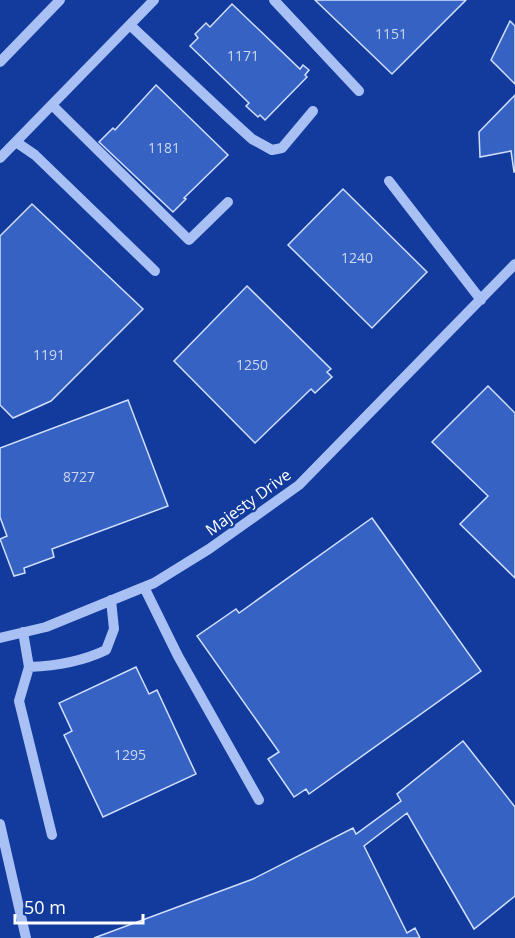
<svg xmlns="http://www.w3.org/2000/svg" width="515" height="938" viewBox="0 0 515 938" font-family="'Open Sans',sans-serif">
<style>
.building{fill:#3662c3;stroke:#d1dffe;stroke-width:1.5}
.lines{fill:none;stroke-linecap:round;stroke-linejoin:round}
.minor{stroke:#a8c0f4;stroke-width:10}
.labels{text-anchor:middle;stroke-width:4.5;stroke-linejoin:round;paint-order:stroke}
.number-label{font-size:14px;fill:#cdd8f0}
.street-label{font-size:16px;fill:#fff;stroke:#123b9d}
</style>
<rect width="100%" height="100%" fill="#123b9d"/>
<!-- building -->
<path class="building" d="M315,0H466L392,74Z
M232,4L300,69L303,65L309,70L305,75L307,77L265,120L260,115L258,117L246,106L249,103L190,46L198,38L195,34L206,23L210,27Z
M510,21L515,26V84L491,60Z
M156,85L228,155L184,198L186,199L173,212L99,142L113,128L115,130Z
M515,95V172H514L511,151L480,157L479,132Z
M343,189L427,272L372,328L288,245Z
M32,204L143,309L51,401L13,418L0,405V236Z
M247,286L331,369L327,372L332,377L315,393L311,389L255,443L174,361Z
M488,386L515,413V578L460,524L488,496L432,442Z
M128,400L168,506L52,549L54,557L24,568L25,573L14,576L0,539L7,536L0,517V448Z
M372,518L481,671L309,794L306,789L294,797L268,759L279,752L197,636L236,609L239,613Z
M136,667L149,694L157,690L196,774L103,817L64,735L72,731L59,703Z
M463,741L515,807V896L474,929L407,813L364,846L407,933L415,928L420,938H94L253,879L353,828L356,834L401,801L397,794Z"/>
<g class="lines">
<!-- minor -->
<path class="minor" d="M274,0L359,91
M130,25L230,119L252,139L272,150L282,148L313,111
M0,62L60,0
M52,105L189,240L228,202
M16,142L35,155L155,271
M0,158L154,0
M389,181L481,300
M144,587L178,656L259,800
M23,632L29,667L19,701L52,835
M0,638L46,627L154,583L209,549L299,485L515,264
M29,667C57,666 81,662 106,650L114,629L111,600
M0,824L26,938"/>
</g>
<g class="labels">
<!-- number labels -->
<g class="number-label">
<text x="391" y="39">1151</text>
<text x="243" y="61">1171</text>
<text x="164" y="153">1181</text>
<text x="357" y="263">1240</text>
<text x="49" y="360">1191</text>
<text x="252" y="370">1250</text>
<text x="79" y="482">8727</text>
<text x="130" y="760">1295</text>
</g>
<!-- street labels -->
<g class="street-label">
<text transform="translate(248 502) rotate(-36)" y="6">Majesty Drive</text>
</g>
</g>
<!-- scale -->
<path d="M15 914v9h128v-9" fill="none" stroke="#ffffff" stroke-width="3"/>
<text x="24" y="914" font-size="18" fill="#ffffff" stroke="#123b9d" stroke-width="4.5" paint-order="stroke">50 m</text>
</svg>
